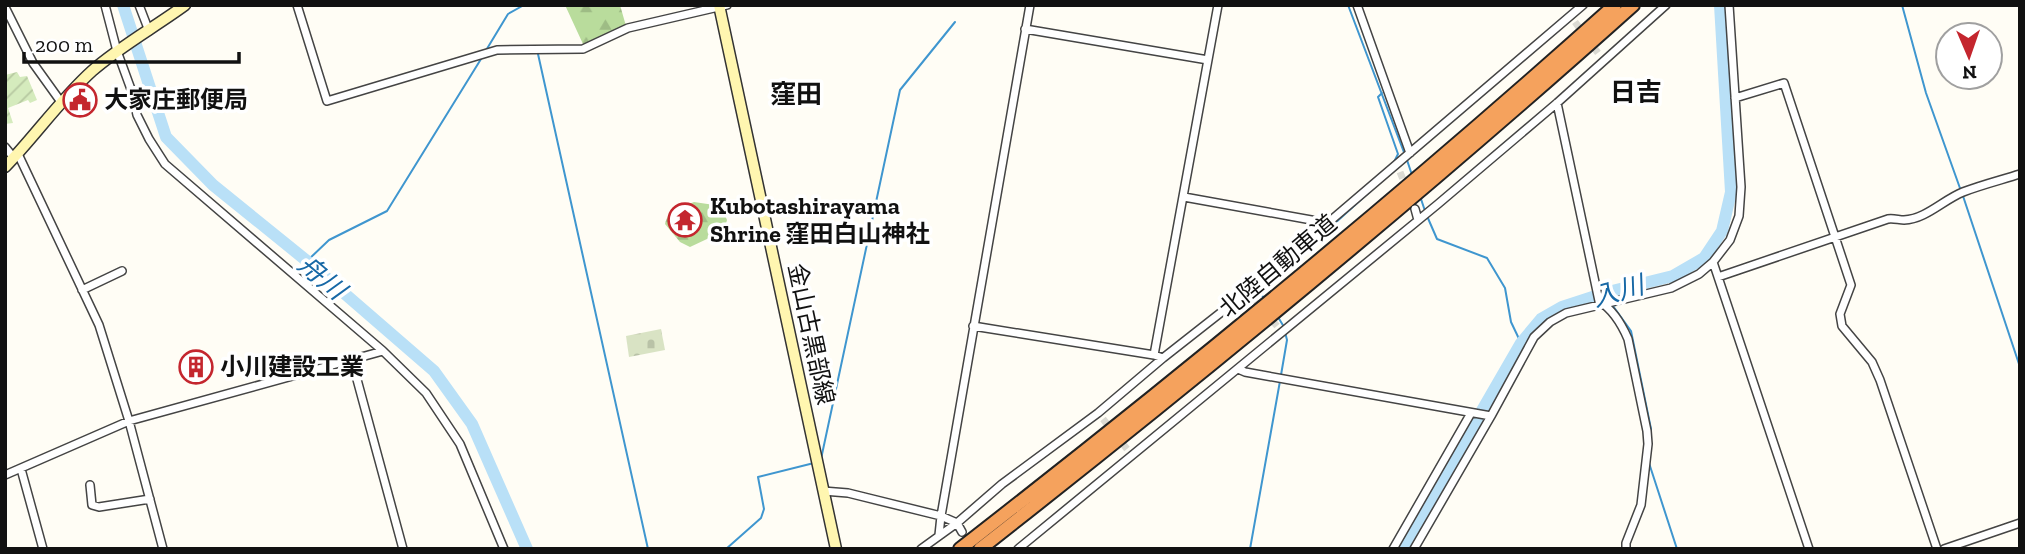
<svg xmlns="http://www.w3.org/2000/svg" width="2025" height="554" viewBox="0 0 2025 554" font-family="'Zilla Slab','Noto Sans JP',serif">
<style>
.forest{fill:url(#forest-firs)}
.cemetery{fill:url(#cemetery-stones)}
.garden{fill:url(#garden-furrows)}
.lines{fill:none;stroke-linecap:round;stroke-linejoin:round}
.stream{stroke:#3f96cf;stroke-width:2}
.river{stroke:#b9e0f7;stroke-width:12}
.street-tunnel{stroke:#dbdad3;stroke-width:7;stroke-dasharray:7 3.5;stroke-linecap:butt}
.street-casing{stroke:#444;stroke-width:10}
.secondary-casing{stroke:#333;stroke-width:13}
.highway-casing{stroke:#222;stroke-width:16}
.street{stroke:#fff;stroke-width:7}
.secondary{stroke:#fff6b0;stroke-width:10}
.highway{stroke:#f5a25d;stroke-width:12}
.labels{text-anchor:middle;stroke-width:7;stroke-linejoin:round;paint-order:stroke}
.poi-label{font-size:24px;font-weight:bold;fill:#111;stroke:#fff;text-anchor:start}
.street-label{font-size:24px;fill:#111;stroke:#fff}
.neighbourhood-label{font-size:26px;font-weight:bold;fill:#111;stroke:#fff}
.water-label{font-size:26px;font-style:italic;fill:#1768a6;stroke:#fff}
</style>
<defs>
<pattern id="forest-firs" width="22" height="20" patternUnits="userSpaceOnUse" patternTransform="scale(1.75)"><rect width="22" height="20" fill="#b9dc9c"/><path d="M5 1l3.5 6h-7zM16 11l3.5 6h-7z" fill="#9ebc85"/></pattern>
<pattern id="cemetery-stones" width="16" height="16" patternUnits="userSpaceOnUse" patternTransform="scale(1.75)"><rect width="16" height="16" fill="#d9e3c4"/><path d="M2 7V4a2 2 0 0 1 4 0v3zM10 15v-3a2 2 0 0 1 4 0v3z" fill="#b9c2a7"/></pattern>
<pattern id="garden-furrows" width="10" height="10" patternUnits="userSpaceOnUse" patternTransform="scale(1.75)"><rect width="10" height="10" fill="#d5ebbd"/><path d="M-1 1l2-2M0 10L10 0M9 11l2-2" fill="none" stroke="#b6c8a1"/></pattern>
</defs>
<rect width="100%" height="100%" fill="#fffdf5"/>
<!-- forest -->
<path class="forest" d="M565,5H620L626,26L583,44Z
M694,202L721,206L727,220L724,231L690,247L680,242L665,224C669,208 680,207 694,202Z"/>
<!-- cemetery -->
<path class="cemetery" d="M661,329L665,350L629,357L626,336Z"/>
<!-- garden -->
<path class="garden" d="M17,72L20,77L27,76L37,100L30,103L28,100L8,108L13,123L5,124V75Z"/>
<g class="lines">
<!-- stream -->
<path class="stream" d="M1348,5L1405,155
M1902,5L1926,93L1961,191
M485,52L508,14L524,5
M538,54L648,549
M1382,93L1378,97L1398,154L1394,162
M1407,160L1412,175
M1420,196L1425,211
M1963,196L2020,367
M1427,216L1437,239L1487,258L1505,288L1511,322L1521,343
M307,261L329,240L387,211L481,59
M1608,292L1611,301
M1264,298L1259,292L1376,186
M1613,306L1631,331L1651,429V450
M1278,317L1284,327
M1281,375L1287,340L1285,332
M821,459L900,90L955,22
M1649,463L1677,549
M726,549L761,518L764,509L758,477L814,463
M1250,549L1280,381"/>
<!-- river -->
<path class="river" d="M123,5L166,137L213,185L307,261L434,371L472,424L527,549
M1402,549L1521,343L1541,319L1562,307L1608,292L1673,276L1704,258L1722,231L1731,192L1720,5"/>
<!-- street-tunnel -->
<path class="street-tunnel" d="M1575,22L1598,53
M1400,172L1415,209
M1252,298L1277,326
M1103,419L1127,449"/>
<defs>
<path id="street" d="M105,5L117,51L132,92L137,115L149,139L165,164L383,351L426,393L460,444L504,549
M139,5L149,31
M297,5L327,101L497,50L583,49L628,28L727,5
M1357,5L1410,153
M5,7L33,63L61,102
M1025,29L1208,60
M1735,98L1784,83L1851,285L1840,314L1842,326L1872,362L1880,380L1937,549
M1557,103L1599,301C1612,309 1622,325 1628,339L1647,431L1648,444L1641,505L1626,543V549
M5,147L14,158
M18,154L99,325L129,421L163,549
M1184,197L1328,223
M1415,209L1418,220
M1713,262L1809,549
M1718,277L1888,219C1893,218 1899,220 1904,220C1926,219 1943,200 1963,192C1981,185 2001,180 2020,174
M82,290L122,271
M973,326L1154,355
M1163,358L1154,355L1218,5
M352,361L403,549
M1238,369L1245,372L1491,416
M21,469L43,549
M5,475L129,421L383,351
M90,485L92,505L99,507L150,499
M823,491L848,493L941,516L957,523L962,532
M939,535L941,516L1030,5
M921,549L957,523L1002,484L1098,413L1163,358L1247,292L1583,5
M1018,549L1438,204L1557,103L1666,5
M1393,549L1471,413
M1414,549L1491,416L1534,337L1550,322L1566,313L1671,288L1699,274L1713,262L1730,240L1739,216L1741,187L1729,5
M1944,549L2020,523"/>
<path id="secondary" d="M719,5L836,549
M5,167C35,136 60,100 92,71C119,47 155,27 185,5"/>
<path id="highway" d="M960,549C1184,375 1404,194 1615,5
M980,549C1203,374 1422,194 1633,5"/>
</defs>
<!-- street casing -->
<use href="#street" class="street-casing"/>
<!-- secondary casing -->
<use href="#secondary" class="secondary-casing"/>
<!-- highway casing -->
<use href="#highway" class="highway-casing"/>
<!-- street -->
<use href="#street" class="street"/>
<!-- secondary -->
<use href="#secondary" class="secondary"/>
<!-- highway -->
<use href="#highway" class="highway"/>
</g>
<!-- icons -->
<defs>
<symbol id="civic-ring" viewBox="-11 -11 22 22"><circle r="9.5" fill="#fff" stroke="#c4262e" stroke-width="1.5"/><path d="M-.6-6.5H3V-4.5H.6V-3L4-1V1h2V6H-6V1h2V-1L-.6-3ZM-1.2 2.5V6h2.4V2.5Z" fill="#c4262e"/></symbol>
<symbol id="temple-ring" viewBox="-11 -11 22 22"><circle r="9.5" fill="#fff" stroke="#c4262e" stroke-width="1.5"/><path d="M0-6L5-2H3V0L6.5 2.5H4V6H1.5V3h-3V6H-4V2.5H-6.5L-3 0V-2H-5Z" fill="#c4262e"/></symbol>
<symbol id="building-ring" viewBox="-11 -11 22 22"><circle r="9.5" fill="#fff" stroke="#c4262e" stroke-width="1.5"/><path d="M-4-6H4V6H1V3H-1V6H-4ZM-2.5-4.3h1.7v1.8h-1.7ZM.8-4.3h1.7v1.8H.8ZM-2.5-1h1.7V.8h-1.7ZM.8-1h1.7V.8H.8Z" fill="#c4262e"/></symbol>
</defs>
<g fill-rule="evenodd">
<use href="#civic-ring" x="61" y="81" width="38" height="38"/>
<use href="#temple-ring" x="666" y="201" width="38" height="38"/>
<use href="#building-ring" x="177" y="348" width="38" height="38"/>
</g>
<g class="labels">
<!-- poi labels -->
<g class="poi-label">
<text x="104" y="108">大家庄郵便局</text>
<text x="710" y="214">Kubotashirayama<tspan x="710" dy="28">Shrine 窪田白山神社</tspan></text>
<text x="220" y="375">小川建設工業</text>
</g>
<!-- street labels -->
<g class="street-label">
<text transform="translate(1278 266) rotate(-40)" y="8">北陸自動車道</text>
<text transform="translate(811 334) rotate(78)" y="8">金山古黒部線</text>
</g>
<!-- neighbourhood labels -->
<g class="neighbourhood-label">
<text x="1636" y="101">日吉</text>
<text x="796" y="103">窪田</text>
</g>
<!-- water labels -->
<g class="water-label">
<text transform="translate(322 277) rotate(40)" y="9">舟川</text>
<text transform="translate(1618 291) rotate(-16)" y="9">入川</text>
</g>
</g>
<!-- border -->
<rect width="2025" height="554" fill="none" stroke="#111111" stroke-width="14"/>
<!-- north arrow -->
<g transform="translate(1969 56) rotate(178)"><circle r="33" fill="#ffffff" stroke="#a0a0a0" stroke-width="2"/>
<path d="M0-5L12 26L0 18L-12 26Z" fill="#c4262e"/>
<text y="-10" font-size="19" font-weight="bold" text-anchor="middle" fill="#111111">N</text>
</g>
<!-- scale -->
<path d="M24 52v10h215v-10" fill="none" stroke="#111111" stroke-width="3.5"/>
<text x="35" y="52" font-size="21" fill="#111111" stroke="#ffffff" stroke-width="5" paint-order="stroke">200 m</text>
</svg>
